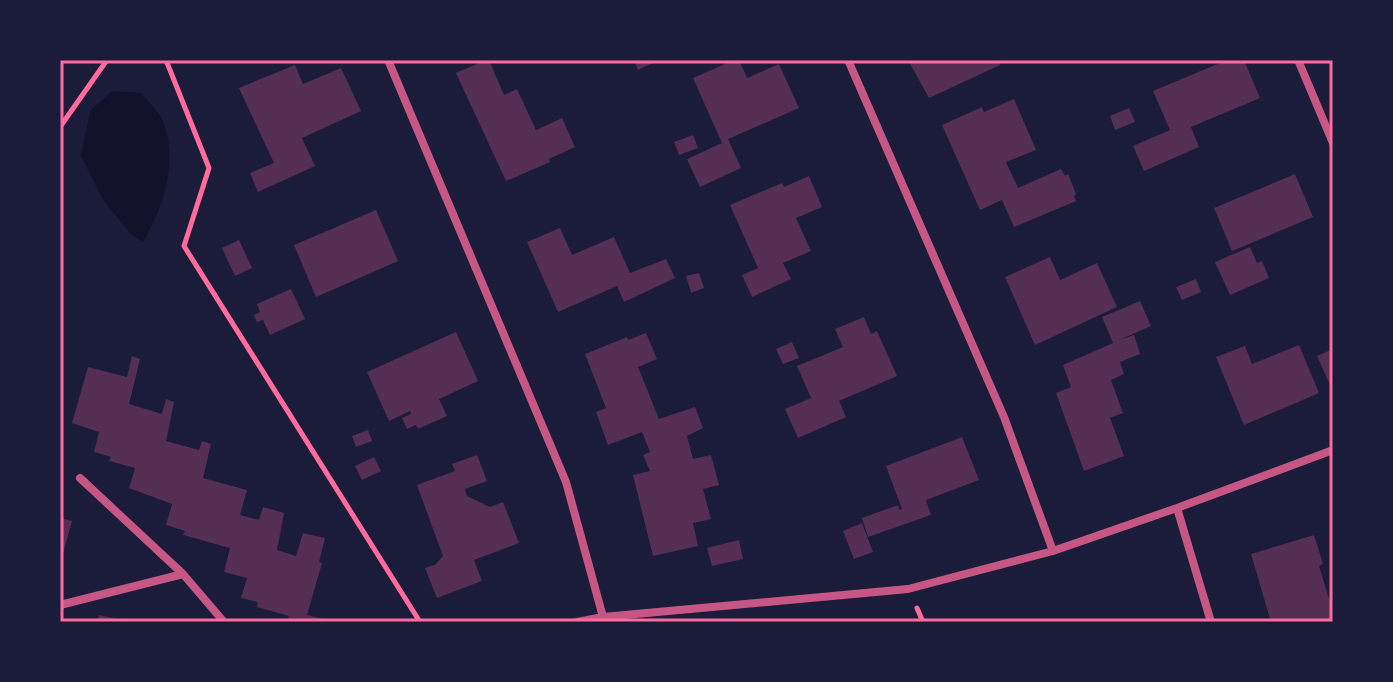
<svg xmlns="http://www.w3.org/2000/svg" width="1393" height="682" viewBox="0 0 1393 682" font-family="Spectral,serif">
<style>
.water{fill:#12122b}
.building{fill:#542f53}
.lines{fill:none;stroke-linecap:round;stroke-linejoin:round}
.path{stroke:#ff6b9d;stroke-width:5}
.minor{stroke:#c65784;stroke-width:8}
.neatline{fill:none;stroke:#ff6b9d;stroke-width:3}
</style>
<rect width="100%" height="100%" fill="#1b1b3a"/>
<!-- water -->
<path class="water" d="M112,91L141,93C147,100 156,109 161,117C180,157 164,207 143,242L130,233L103,200L81,156L90,111Z"/>
<!-- building -->
<path class="building" d="M486,60H489L504,95L517,89L536,130L562,118L575,147L549,159L550,162L506,181L456,73Z
M634,60H659L638,70Z
M734,60H739L747,78L779,64L799,108L728,139L741,168L700,187L687,159L722,143L693,78Z
M908,60H998L1000,65L929,98Z
M1227,60H1244L1260,98L1191,127L1199,147L1144,171L1133,146L1170,130L1153,91Z
M295,65L303,84L341,68L361,111L302,138L315,166L258,192L250,173L274,163L239,88Z
M1014,99L1036,150L1006,162L1018,188L1061,169L1065,176L1068,174L1076,194L1074,196L1076,201L1014,227L1002,200L980,210L942,125L982,107L984,112Z
M1129,108L1135,122L1115,130L1110,116Z
M693,135L698,148L679,155L674,142Z
M1295,174L1313,217L1232,251L1214,208Z
M809,176L822,207L796,218L811,251L783,263L791,279L752,297L742,275L758,268L730,205L782,183L784,187Z
M376,210L398,261L316,297L294,245Z
M560,228L572,255L614,237L630,273L666,259L675,278L624,302L617,286L558,312L527,242Z
M239,240L252,268L235,276L222,248Z
M1250,247L1257,263L1262,261L1269,278L1230,295L1215,262Z
M1050,257L1060,280L1097,263L1117,307L1035,345L1005,277Z
M699,273L704,288L691,293L686,276Z
M1196,279L1201,292L1182,300L1176,287Z
M291,289L305,319L270,335L263,320L257,322L254,315L260,312L257,304Z
M1140,301L1151,326L1119,340L1134,335L1140,354L1120,362L1124,374L1111,380L1123,413L1110,418L1124,456L1084,471L1056,393L1071,387L1063,365L1113,343L1102,317Z
M864,317L871,334L877,331L897,376L839,401L846,417L798,438L785,409L811,398L797,366L843,347L835,329Z
M456,332L478,381L439,399L447,416L418,429L416,425L407,429L402,418L411,414L410,411L389,421L367,372Z
M646,333L657,359L638,367L659,419L695,407L703,428L687,436L693,459L711,455L719,485L703,489L711,519L693,523L698,546L653,556L633,475L650,471L643,455L650,452L642,432L608,445L596,412L606,408L585,354L627,337L628,340Z
M792,342L799,358L783,364L776,349Z
M1299,345L1319,393L1244,425L1216,357L1245,346L1252,364Z
M1333,349V384L1330,385L1317,356Z
M132,356L140,359L129,404L162,414L166,399L174,402L166,441L199,450L202,441L211,444L203,478L247,490L240,515L259,520L263,507L284,513L277,550L296,556L303,533L325,538L319,562L322,563L307,615L323,619L322,622H287L289,616L257,607L258,602L241,598L247,578L224,572L230,548L183,535L185,531L166,525L172,504L129,488L135,468L109,461L111,457L94,452L99,432L72,423L88,367L127,377Z
M368,430L372,441L356,447L352,436Z
M962,437L979,480L926,500L931,515L868,537L862,518L898,505L899,510L902,509L886,466Z
M477,455L487,481L465,489L467,496L490,507L503,502L519,543L474,560L482,581L437,598L425,568L435,565L443,556L417,485L455,471L452,464Z
M374,457L381,471L362,480L355,466Z
M60,518L72,521L61,561H60Z
M862,523L873,552L854,559L843,531Z
M1314,535L1323,564L1319,566L1333,612V622H1271L1251,554Z
M739,540L743,559L712,566L707,548Z
M99,615L117,619L116,622H97Z"/>
<g class="lines">
<!-- path -->
<path class="path" d="M166,60L209,168L184,246L420,622
M60,127L107,60
M917,608L923,622"/>
<!-- minor -->
<path class="minor" d="M388,60L566,482L603,617
M848,60L1004,417L1053,551
M1298,60L1333,143
M80,478L183,574L224,622
M1177,508L1211,622
M60,605L183,574
M577,622L603,617L908,589L1053,551L1177,508L1333,450"/>
</g>
<!-- border -->
<rect width="1393" height="682" fill="none" stroke="#1b1b3a" stroke-width="124"/>
<rect x="62" y="62" width="1269" height="558" class="neatline"/>
</svg>
